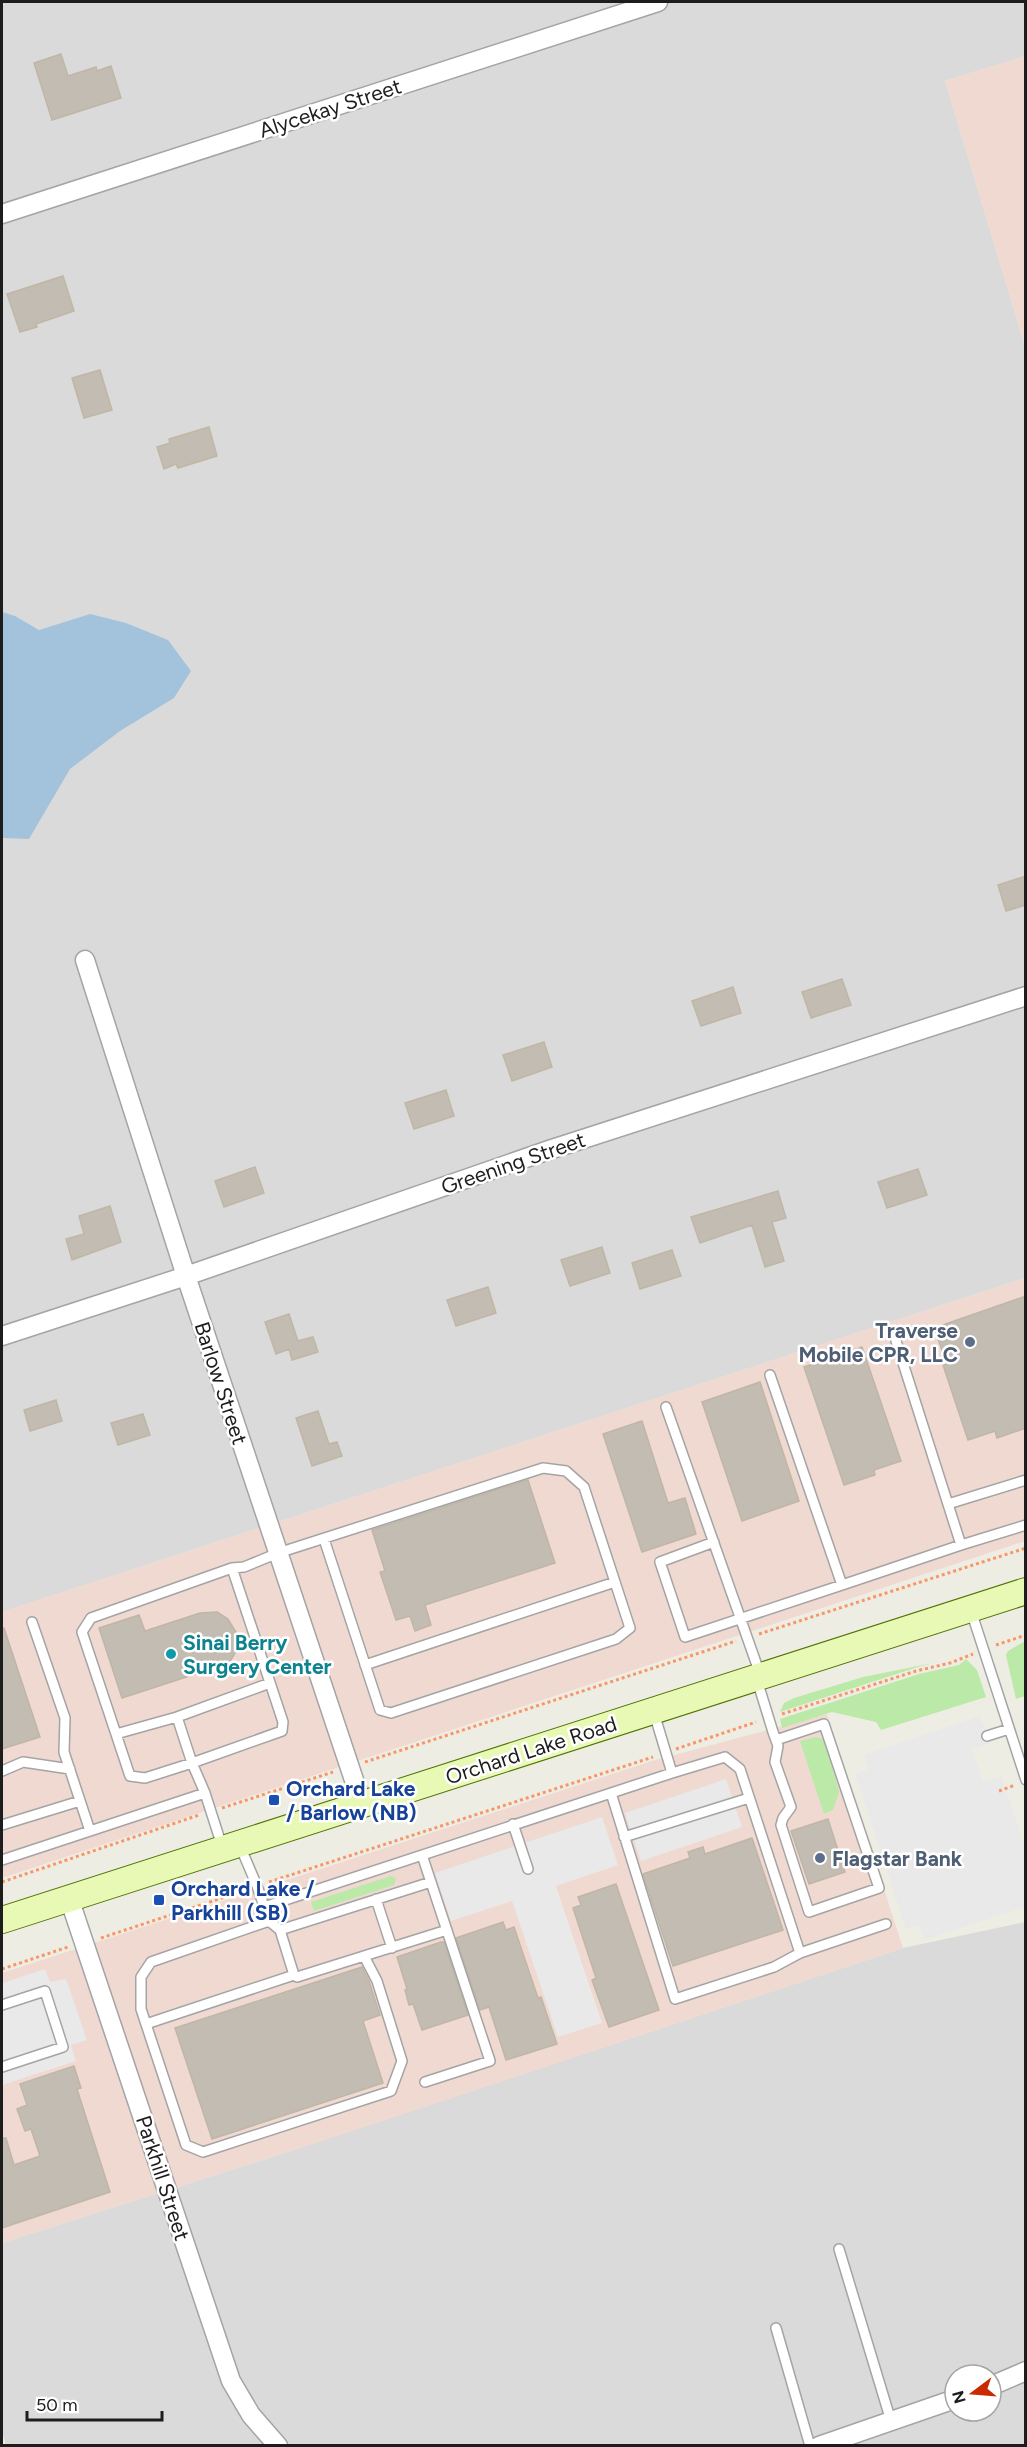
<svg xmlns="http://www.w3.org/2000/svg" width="1027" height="2447" font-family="Figtree,sans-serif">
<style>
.residential{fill:#dbdada;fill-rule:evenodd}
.commercial{fill:#efd9d1}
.grass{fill:#bbe9a8}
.parking{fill:#e9e9e9}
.water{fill:#a3c3dc}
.building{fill:#c3bcb2;stroke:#c0b6a5;stroke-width:1.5}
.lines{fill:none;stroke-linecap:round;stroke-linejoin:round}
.service-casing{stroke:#a4a4a4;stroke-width:12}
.minor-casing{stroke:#a4a4a4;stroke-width:21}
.secondary-casing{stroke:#507305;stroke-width:28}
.path{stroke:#fa9568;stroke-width:3;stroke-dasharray:3 3;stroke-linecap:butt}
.service{stroke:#fff;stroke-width:9}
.minor{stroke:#fff;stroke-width:18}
.secondary{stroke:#e8f9b6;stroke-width:26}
.service-dot{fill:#5c6f8a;stroke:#fff;stroke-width:2}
.culture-dot{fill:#0f9aa8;stroke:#fff;stroke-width:2}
.transit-dot{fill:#1a4fb4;stroke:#fff;stroke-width:2}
.labels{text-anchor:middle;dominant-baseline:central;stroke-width:5;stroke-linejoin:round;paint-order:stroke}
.street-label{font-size:21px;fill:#1d1d1d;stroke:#fff}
.service-label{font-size:21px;font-weight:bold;fill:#4e5e75;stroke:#fff;text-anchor:end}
.culture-label{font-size:21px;font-weight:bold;fill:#0d838f;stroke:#fff;text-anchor:start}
.transit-label{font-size:21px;font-weight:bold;fill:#164399;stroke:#fff;text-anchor:start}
</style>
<rect width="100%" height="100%" fill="#eeede3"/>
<!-- residential -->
<path class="residential" d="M2 2H1025V56L945 81 1025 346V1278L2 1612Z
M1025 1922V2445H6L2 2432V2243L297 2149 903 1948ZM955 2375H991V2411H955Z"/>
<!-- commercial -->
<path class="commercial" d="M1025 56H1026L1025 346 945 81Z
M1025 1278V1541L2 1878V1612Z
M827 1714 903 1948 297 2149 2 2243V1973L652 1761Z"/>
<!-- grass -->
<path class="grass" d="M1025 1641V1696L1016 1699 1006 1655 1008 1651Z
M966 1659 977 1670 986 1697 881 1730 876 1722 832 1712 782 1728 780 1719 919 1674 959 1665Z
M933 1663 918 1667 780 1712 784 1703 794 1698 863 1677Z
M816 1737 823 1739 827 1748 839 1792 833 1810 824 1814 800 1741Z
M391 1876 396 1878 394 1885 314 1911 311 1902Z"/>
<!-- parking -->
<path class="parking" d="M980 1716 990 1743 972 1750 983 1782 1001 1776 1025 1848V1907L924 1940 919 1925 906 1929 855 1774 869 1769 864 1755Z
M726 1779 742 1827 641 1861 625 1813Z
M602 1817 618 1865 556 1886 602 2023 558 2037 512 1901 451 1921 435 1873Z
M45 1969 50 1982 66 1979 87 2040 71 2045 76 2061 2 2085V1983Z"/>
<!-- water -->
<path class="water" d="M2 612 15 616 39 630 90 614 126 623 168 640 191 671 174 698 120 731 70 769 29 839 2 838Z"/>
<!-- building -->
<path class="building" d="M61 54 68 76 96 67 97 71 111 66 121 98 52 120 34 63Z
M63 276 74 311 36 324 37 327 20 332 7 294Z
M100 370 112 410 84 418 72 378Z
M209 427 217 456 178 468 176 464 164 469 157 447 170 443 169 439Z
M1026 876V905L1006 911 998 885Z
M842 979 851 1005 811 1018 802 992Z
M733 987 741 1013 701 1026 692 1001Z
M544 1042 552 1067 512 1081 503 1055Z
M446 1090 454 1116 414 1129 405 1103Z
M255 1167 264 1193 224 1207 215 1181Z
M918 1169 927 1195 887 1208 878 1182Z
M778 1191 786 1218 772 1222 784 1261 765 1267 752 1225 700 1243 691 1217Z
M110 1206 121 1242 72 1260 66 1239 84 1234 79 1216Z
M602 1247 610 1273 570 1286 561 1260Z
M672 1250 681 1276 640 1289 632 1263Z
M488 1287 496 1313 456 1326 447 1300Z
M1026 1296V1428L997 1438 995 1431 968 1440 943 1365 947 1364 934 1328Z
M289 1314 298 1341 313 1337 318 1352 292 1360 289 1349 276 1354 265 1322Z
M862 1347 901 1461 874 1470 875 1475 844 1485 804 1367Z
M760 1382 799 1501 742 1521 702 1402Z
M56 1400 62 1421 30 1431 24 1410Z
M318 1411 329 1444 337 1442 342 1456 312 1466 296 1418Z
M143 1414 150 1435 118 1445 111 1423Z
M642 1421 668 1503 685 1498 696 1534 642 1552 603 1434Z
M528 1480 555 1563 425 1605 431 1625 415 1631 410 1616 396 1620 380 1572 385 1571 372 1530Z
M217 1612 228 1619 236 1632 238 1648 231 1660 217 1667 122 1698 99 1628 139 1615 145 1631 200 1613Z
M4 1628 40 1737 2 1749V1629Z
M828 1819 845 1872 809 1884 791 1831Z
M752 1838 783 1930 673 1966 643 1874 690 1858 688 1852 703 1847 705 1854Z
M616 1884 659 2010 609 2027 592 1980 596 1978 573 1908 581 1905 578 1897Z
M503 1922 506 1930 514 1927 538 1998 541 1997 557 2044 506 2060 489 2007 480 2010 456 1938Z
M441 1942H444L468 2015 422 2030 413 2004 409 2005 405 1990 407 1989 397 1957Z
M362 1967 369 1981 380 2015 363 2021 383 2083 212 2139 175 2028Z
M74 2066 81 2088 77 2089 110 2192 2 2228V2138H6L14 2165 40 2156 31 2129 25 2131 17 2109 27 2105 20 2084Z"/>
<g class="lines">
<!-- service casing -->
<g class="service-casing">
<path id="service" d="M896 1341 961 1545 1026 1525
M666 1407 760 1674
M948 1504 1026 1480
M714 1542 660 1562 685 1637 842 1585 770 1375
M842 1585 961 1545
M971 1611 1026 1780
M32 1622 65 1718 64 1752 90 1831 205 1793 222 1846
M365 1665 615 1582
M757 1680 773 1732 778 1746 775 1762 791 1807 783 1818 781 1825 809 1912 879 1888 824 1724 776 1740
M177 1717 192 1763 145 1778 130 1776 82 1632 91 1618 232 1568
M116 1734 177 1717 270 1683
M987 1736 1009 1729
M2 1771 23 1762 70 1769
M205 1793 192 1763 282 1731 283 1722 232 1568 244 1567 278 1553 543 1468 566 1471 584 1487 630 1628 616 1639 391 1713 380 1710 324 1539
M611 1793 675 1999 774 1967 800 1953 740 1769 725 1757 672 1773
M513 1824 528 1869
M2 1825 80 1801
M624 1837 749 1798
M240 1846 257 1886 269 1921 151 1962 141 1977V2009L186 2145 203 2152 391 2091 402 2061 377 1981 364 1956 297 1977 294 1975 280 1930 269 1921
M422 1855 490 2061 425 2082
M2 1860 90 1831
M376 1899 392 1948
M264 1907 672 1773 654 1713
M280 1930 431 1882
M800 1953 886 1924
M364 1956 447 1930
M2 2005 45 1991 63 2047 2 2067
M146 2024 294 1975
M839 2249 891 2421
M776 2328 810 2446"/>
</g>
<!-- minor casing -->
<g class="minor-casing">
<path id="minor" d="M2 214 658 2
M85 960 186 1276 362 1804
M2 1336 186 1276 549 1150 1026 996
M69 1898 231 2381 251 2415 278 2446
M991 2386 1026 2371
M819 2446 955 2399"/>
</g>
<!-- secondary casing -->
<g class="secondary-casing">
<path id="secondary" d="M2 1920 1026 1591"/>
</g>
<!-- path -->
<path class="path" d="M759 1634 1026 1548
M996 1645 1026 1635
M782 1714 916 1671 950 1663 973 1654
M676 1749 756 1722
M365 1762 736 1641
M999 1791 1015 1785
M222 1808 333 1772
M2 1882 199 1815
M269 1882 653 1757
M101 1938 246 1890
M2 1969 68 1947"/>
<!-- service -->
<use href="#service" class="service"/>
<!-- minor -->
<use href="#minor" class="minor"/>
<!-- secondary -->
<use href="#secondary" class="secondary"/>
</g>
<!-- markers -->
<g class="service-dot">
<circle cx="970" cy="1342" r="6"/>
<circle cx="820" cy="1858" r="6"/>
</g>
<circle class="culture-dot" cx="171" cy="1654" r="6"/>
<g class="transit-dot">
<rect x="268" y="1794" width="12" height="12" rx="3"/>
<rect x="153" y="1894" width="12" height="12" rx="3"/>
</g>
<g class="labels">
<!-- street labels -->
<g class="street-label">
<text transform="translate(330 108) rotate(-18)">Alycekay Street</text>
<text transform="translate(513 1163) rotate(-19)">Greening Street</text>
<text transform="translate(221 1383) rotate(72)">Barlow Street</text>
<text transform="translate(531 1750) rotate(-18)">Orchard Lake Road</text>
<text transform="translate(163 2178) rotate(72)">Parkhill Street</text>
</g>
<!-- service labels -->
<g class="service-label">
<text x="958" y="1330">Traverse<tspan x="958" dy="24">Mobile CPR, LLC</tspan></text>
<text x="832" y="1858" text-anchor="start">Flagstar Bank</text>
</g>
<!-- culture labels -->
<g class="culture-label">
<text x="183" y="1642">Sinai Berry<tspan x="183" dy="24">Surgery Center</tspan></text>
</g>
<!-- transit labels -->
<g class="transit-label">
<text x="286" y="1788">Orchard Lake<tspan x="286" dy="24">/ Barlow (NB)</tspan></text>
<text x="171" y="1888">Orchard Lake /<tspan x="171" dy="24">Parkhill (SB)</tspan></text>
</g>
</g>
<!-- border -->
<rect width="1027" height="2447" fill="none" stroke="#1d1d1d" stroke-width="6"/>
<!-- north arrow -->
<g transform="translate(973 2393) rotate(254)"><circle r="28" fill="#ffffff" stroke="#a5a5a5" stroke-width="1.5"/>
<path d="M0-4.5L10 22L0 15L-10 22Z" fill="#ca2a00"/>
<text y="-9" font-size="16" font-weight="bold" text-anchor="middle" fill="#1d1d1d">N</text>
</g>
<!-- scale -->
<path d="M27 2411v9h135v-9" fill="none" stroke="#1d1d1d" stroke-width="3"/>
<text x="36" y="2411" font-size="18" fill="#1d1d1d" stroke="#ffffff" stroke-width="4.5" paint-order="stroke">50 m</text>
</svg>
